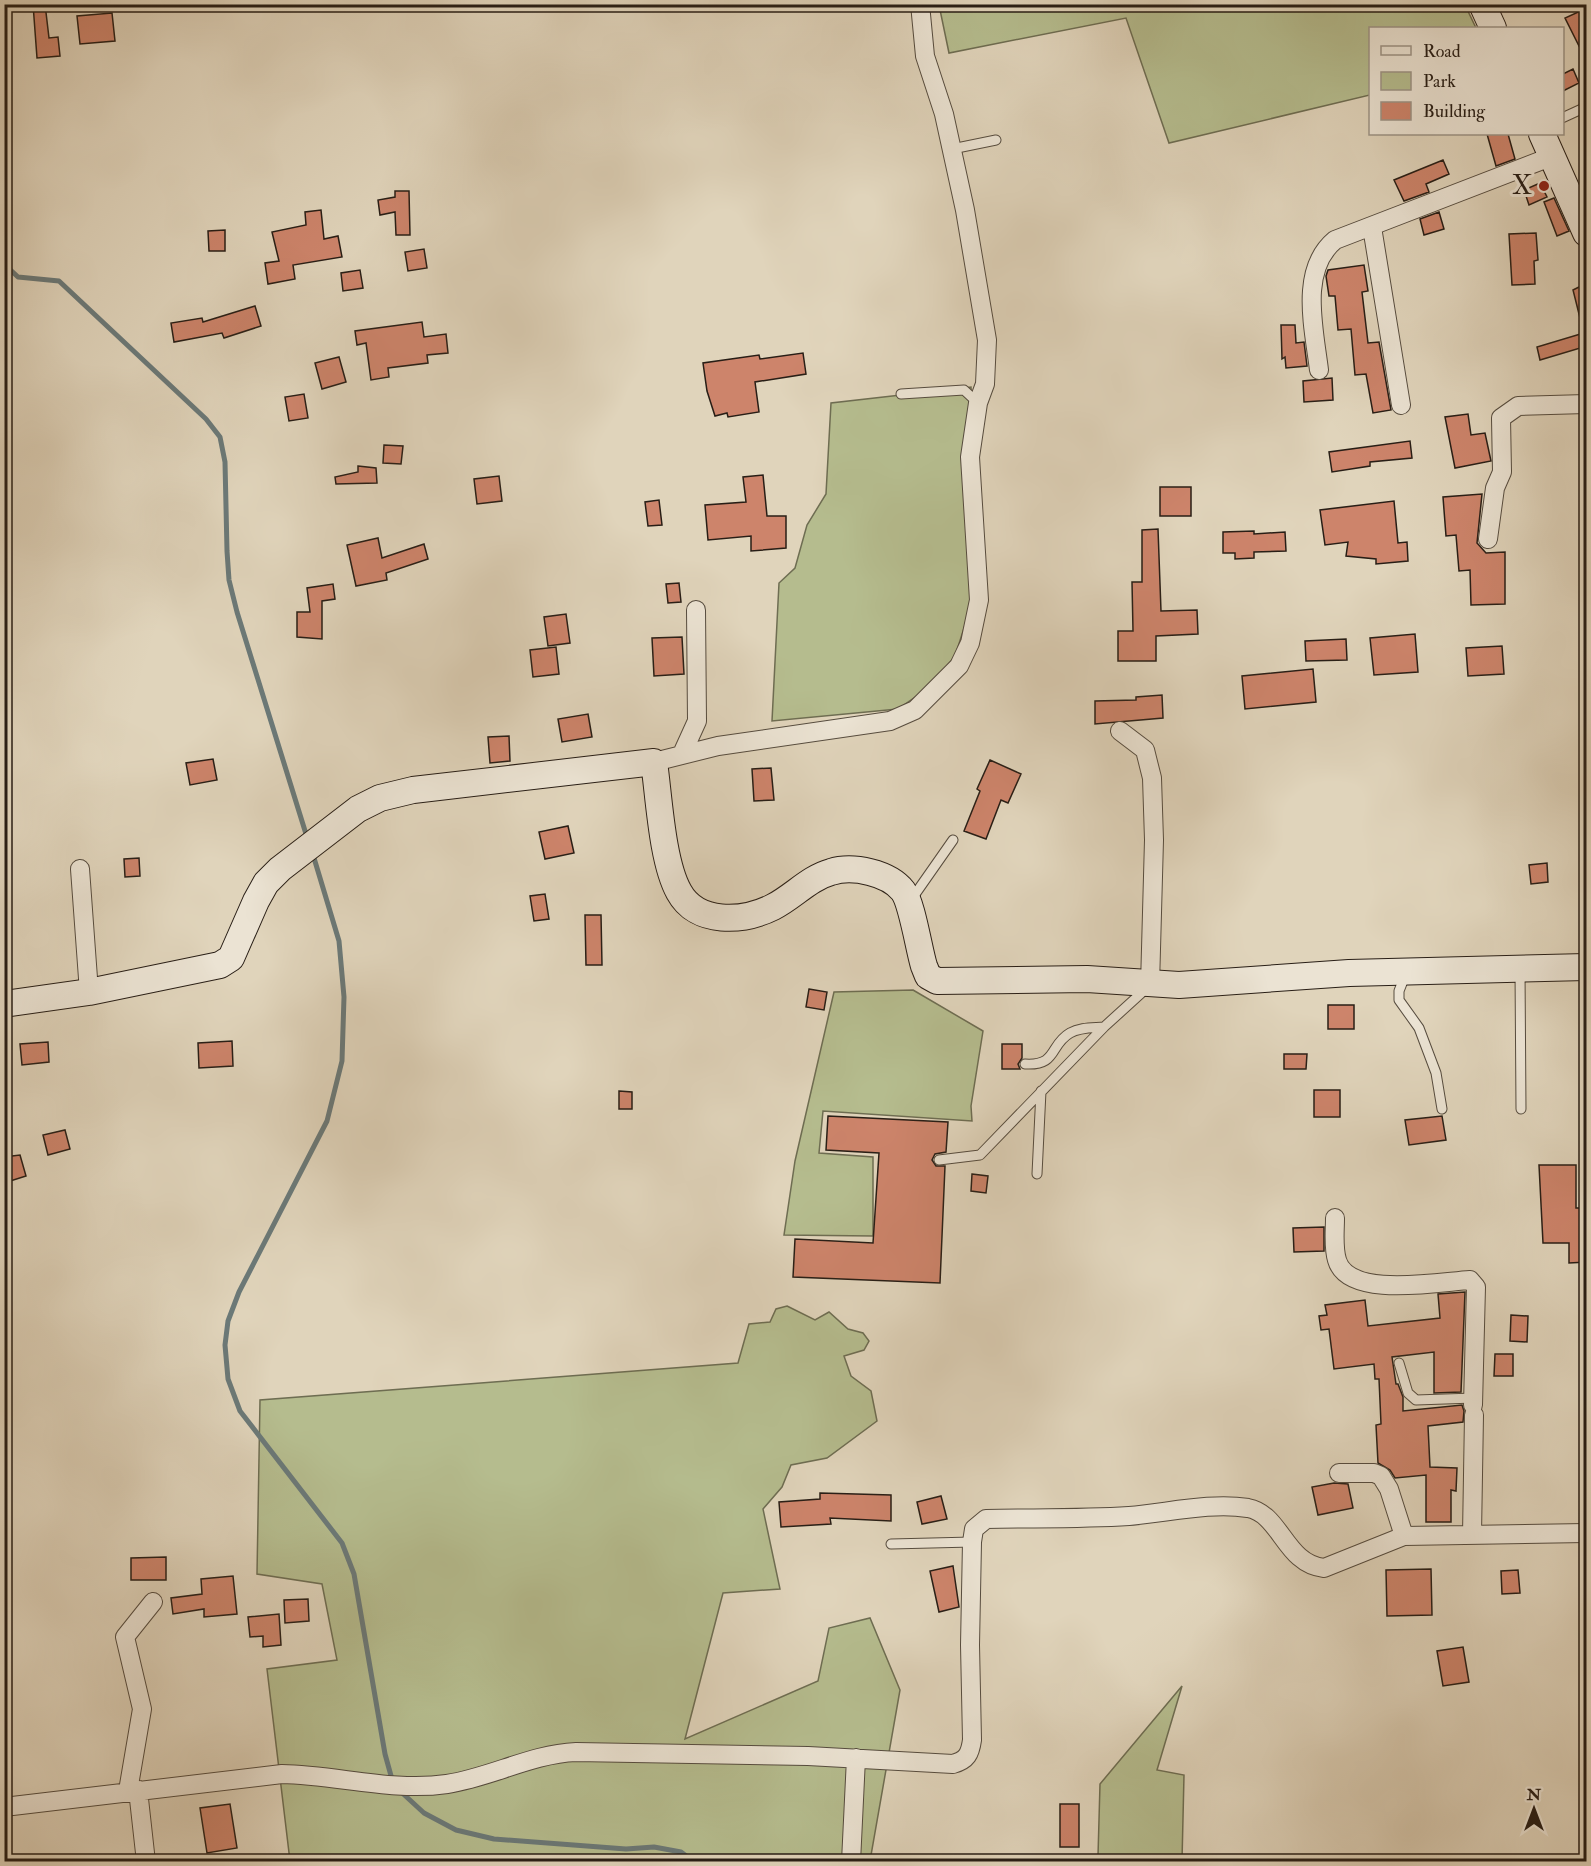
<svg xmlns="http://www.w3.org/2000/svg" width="1591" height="1866" font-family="'IM FELL Double Pica',serif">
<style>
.green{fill:#b5bc8e;stroke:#6e6d52;stroke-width:1.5}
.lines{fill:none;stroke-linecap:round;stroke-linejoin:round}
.stream{stroke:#6b7978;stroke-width:5}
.building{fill:#cd846b;stroke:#281e16;stroke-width:1.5}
.lane-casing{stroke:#564c3f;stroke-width:11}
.street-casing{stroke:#564c3f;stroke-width:20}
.secondary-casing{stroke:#281e16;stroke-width:28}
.lane{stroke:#ebe3d3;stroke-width:9}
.street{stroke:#ebe3d3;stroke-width:18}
.secondary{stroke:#ebe3d3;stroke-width:26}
.poi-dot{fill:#8f2418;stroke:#ebe3d3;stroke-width:2}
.labels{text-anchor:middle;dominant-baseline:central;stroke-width:6;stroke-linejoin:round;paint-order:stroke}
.poi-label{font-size:26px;fill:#281e16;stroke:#ebe3d3;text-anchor:end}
</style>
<rect width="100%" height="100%" fill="#e0d4bb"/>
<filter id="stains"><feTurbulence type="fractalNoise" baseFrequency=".00333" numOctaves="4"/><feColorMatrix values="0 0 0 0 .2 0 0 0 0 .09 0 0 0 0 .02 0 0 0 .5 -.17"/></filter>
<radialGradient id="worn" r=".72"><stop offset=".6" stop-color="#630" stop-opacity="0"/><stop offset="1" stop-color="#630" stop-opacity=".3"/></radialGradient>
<!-- green -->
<path class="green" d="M1465 5 1476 28H1370V95L1169 143 1126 18 949 53 939 5Z
M971 387 977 588 955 656 931 686 898 709 772 721 779 583 795 568 807 525 826 494 831 403Z
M913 990 983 1031 971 1106 972 1121 823 1111 819 1153 873 1157V1236L784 1235 795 1161 834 992Z
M787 1306 815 1320 829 1312 848 1329 863 1333 869 1341 864 1350 844 1356 851 1376 871 1391 877 1421 827 1458 791 1465 782 1487 763 1509 780 1589 723 1593 685 1739 818 1681 829 1628 870 1618 900 1690 870 1861H290L267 1669 337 1660 322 1584 257 1574 260 1400 738 1363 749 1324 770 1322 776 1309Z
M1182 1686 1157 1770 1184 1775 1182 1861H1088L1098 1856 1100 1784Z"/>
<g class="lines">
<!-- stream -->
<path class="stream" d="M4 264 18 277 59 281 206 419 220 437 225 462 227 551 229 580 237 612 306 834
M314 858 339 941 344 997 342 1061 327 1121 239 1292 228 1321 225 1345 228 1379 240 1411 342 1543 354 1574 385 1754 393 1783
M399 1790 424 1813 456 1830 494 1839 626 1849 654 1847 681 1852 694 1862"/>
</g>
<!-- building -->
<path class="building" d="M33 4H45L49 38 58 37 60 56 37 58Z
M1587 8V62L1565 18Z
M112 13 115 41 80 44 77 16Z
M1573 69 1579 83 1563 91V74Z
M1487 134H1508L1515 159 1496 166Z
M1443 160 1449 174 1426 184 1429 192 1404 201 1394 180Z
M1540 183 1547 197 1529 205 1524 190Z
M395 191H409L410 235H396L395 212 380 215 378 200 395 197Z
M1554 198 1569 231 1557 236 1544 202Z
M321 210 324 239 338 236 342 257 293 265 295 279 268 284 265 263 279 261 272 232 306 225 305 212Z
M1439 212 1444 229 1424 235 1420 219Z
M225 230V251H209L208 231Z
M1536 233 1538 260 1534 261 1535 284 1512 285 1509 234Z
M424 249 427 268 408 271 405 252Z
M1364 265 1368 291 1362 292 1368 343 1379 342 1391 410 1373 413 1366 374 1355 375 1351 329 1338 330 1335 296H1329L1326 276 1328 270Z
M360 270 363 288 343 291 341 273Z
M1587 283V325L1582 326 1573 290Z
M255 306 261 326 224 338 222 333 174 342 171 323 202 318 203 322Z
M422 322 424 337 446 334 448 353 427 355 428 363 388 368 389 377 371 380 366 343 357 345 355 331Z
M1281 325H1295L1296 343 1304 342 1307 366 1286 368 1285 357 1282 359Z
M1587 332V346L1540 360 1537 347Z
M803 353 806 374 755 382 759 412 728 417 727 413 715 416 707 391 703 363 759 355 760 359Z
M339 357 346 382 322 389 315 363Z
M1332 378 1333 400 1304 402 1303 381Z
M304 394 308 418 289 421 285 397Z
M1468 414 1471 435 1485 433 1491 461 1455 468 1445 417Z
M1410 441 1412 458 1370 462V466L1332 472 1329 452Z
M384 445 403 446 401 464 383 463Z
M358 466 376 468 377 483 336 484 335 477 358 472Z
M763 475 767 516H786V548L751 551V536L708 540 705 505 746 502 743 477Z
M499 476 502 501 477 504 474 479Z
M1160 487H1191V516H1160Z
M1482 494 1477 543 1486 553 1505 552V604L1471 605 1470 570 1459 571 1456 535 1446 536 1443 497Z
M659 500 662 525 648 526 645 502Z
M1394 501 1398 543 1407 542 1408 561 1376 564V559L1346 556 1348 542 1325 545 1320 510Z
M1158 529 1161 611 1197 610 1198 634 1156 636V661H1118V631H1133L1132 582H1142V530Z
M1254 531V534L1285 532 1286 551 1254 552V558L1235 559V553H1223V532Z
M378 538 382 558 424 544 428 559 386 573 387 580 356 586 347 545Z
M679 583 681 602 668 603 666 584Z
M333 584 335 599 322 601V639L297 637V612H310L307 588Z
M566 614 570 643 548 646 544 617Z
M1415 634 1418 672 1374 675 1370 638Z
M682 637 684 674 654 676 652 638Z
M1346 639 1347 660 1306 661 1305 641Z
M1502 646 1504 674 1468 676 1466 648Z
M556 647 559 674 533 677 530 650Z
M1313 669 1316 702 1245 709 1242 676Z
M1162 695 1163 718 1095 724V701L1136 700V697Z
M588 714 592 737 562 742 558 719Z
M509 736 510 761 490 763 488 737Z
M213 759 217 780 190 785 186 763Z
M990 760 1021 774 1008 803 1001 800 986 839 964 831 980 791 977 789Z
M771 768 774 800 754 801 752 769Z
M568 826 574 853 545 859 539 832Z
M139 858 140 876 125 877 124 859Z
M1547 863 1548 882 1531 884 1529 865Z
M545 894 549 919 534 921 530 896Z
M585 915H601L602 965H586Z
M809 989 827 992 824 1010 806 1007Z
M1328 1005H1354V1029H1328Z
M232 1041 233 1066 199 1068 198 1043Z
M48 1042 49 1062 22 1065 20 1044Z
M1002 1044H1022V1058L1018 1064 1020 1069H1002Z
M1284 1054H1307L1306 1069H1284Z
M1314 1090H1340V1117H1314Z
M619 1091 632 1092V1109H619Z
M828 1116 948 1122 946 1152 935 1154 932 1160 936 1166H945L940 1283 793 1277 795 1239 873 1243 879 1153 826 1150Z
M1442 1116 1446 1140 1409 1145 1405 1120Z
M65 1130 70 1149 48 1155 43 1135Z
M20 1155 26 1176 4 1183V1157Z
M1539 1165H1576V1208H1587V1262L1569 1263V1243H1543Z
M972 1174 988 1176 986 1193 971 1191Z
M1324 1227V1251L1294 1252 1293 1228Z
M1465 1292 1461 1392 1434 1393V1352L1392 1357 1396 1384H1398L1403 1397V1411L1462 1405 1464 1411 1463 1422 1428 1426 1430 1467 1457 1468 1456 1491 1451 1490V1522H1426V1475L1395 1478 1390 1470 1378 1463 1376 1425 1381 1424 1379 1379H1375L1374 1364 1334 1369 1329 1329 1321 1330 1319 1316 1327 1315 1325 1305 1365 1300 1368 1326 1440 1318 1438 1294Z
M1511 1315 1528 1316 1527 1342 1510 1341Z
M1495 1354H1513V1376H1494Z
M1334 1483 1348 1484 1353 1508 1318 1515 1312 1487Z
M820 1493 891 1495V1521L830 1518 831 1524 781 1527 779 1502 820 1499Z
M941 1496 947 1519 922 1524 917 1502Z
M166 1557V1580H131V1558Z
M953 1566 959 1607 939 1612 930 1571Z
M1431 1569 1432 1615 1387 1616 1386 1570Z
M1518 1570 1520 1593 1502 1594 1501 1571Z
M233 1576 237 1614 204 1617V1609L173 1614 171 1598 202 1594 201 1579Z
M308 1599 309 1621 285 1623 284 1600Z
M279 1614 281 1645 263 1647V1636L250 1637 248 1617Z
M1463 1647 1469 1682 1443 1686 1437 1651Z
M230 1804 237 1848 207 1853 200 1808Z
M1060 1804H1079V1847H1060Z"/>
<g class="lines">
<!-- lane casing -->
<g class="lane-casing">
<path id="lane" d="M1562 118 1586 107
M952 149 996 140
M901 394 964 390 978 403
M911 900 953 840
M1520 970 1521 1109
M1406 973 1399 991V1000L1419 1028 1436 1073 1442 1109
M1025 1064C1058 1066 1049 1045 1070 1033 1080 1027 1093 1028 1104 1027
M939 1160 980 1155 1104 1027 1148 987
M1037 1174 1041 1091
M1399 1363 1408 1393 1416 1400 1474 1398
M891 1544 972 1542"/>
</g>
<!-- street casing -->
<g class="street-casing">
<path id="street" d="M1372 227 1401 405
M1319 370C1314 328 1299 270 1335 240L1553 156
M1488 539 1495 488 1502 472 1501 418 1518 406 1586 404
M1120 731 1145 750 1152 778 1154 840 1150 985
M682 754 697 721 696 610
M654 762 718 746 890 721 915 710 959 666 970 643 979 600 970 457 978 403 985 384 987 340 965 210 944 114 925 56 920 4
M80 869 89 992
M1335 1218C1335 1231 1333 1247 1337 1260 1348 1299 1438 1282 1470 1280L1476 1287 1473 1405
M1339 1473H1374L1381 1476 1389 1489 1404 1536
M1472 1535 1474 1415
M138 1790 146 1862
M128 1791 142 1709 125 1637 153 1602
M4 1807 282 1774C337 1775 393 1792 447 1784 492 1777 531 1754 576 1752L808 1756 953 1764C967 1760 970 1754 972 1740L970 1645 972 1542 974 1529 986 1519C1034 1518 1081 1519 1129 1516 1167 1513 1210 1502 1248 1508 1281 1514 1285 1564 1324 1568L1404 1536 1586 1533
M851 1862 856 1758"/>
</g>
<!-- secondary casing -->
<g class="secondary-casing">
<path id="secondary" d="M1482 4 1493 28
M1542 134 1586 233
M4 1004 89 992 220 965 231 958 256 901 266 883 280 869 358 809 380 798 413 790 654 762C659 797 662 862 679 892 697 925 743 922 773 907 793 897 809 878 831 872 853 865 889 873 903 891 912 903 919 950 924 966L928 976 937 981 1087 979 1179 985 1349 973 1586 967"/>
</g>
<!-- lane -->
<use href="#lane" class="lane"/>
<!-- street -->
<use href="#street" class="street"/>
<!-- secondary -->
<use href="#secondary" class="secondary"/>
</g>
<!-- markers -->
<circle class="poi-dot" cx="1544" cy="186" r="6"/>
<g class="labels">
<!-- poi labels -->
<g class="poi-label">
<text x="1532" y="186">X</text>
</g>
</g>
<!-- margin -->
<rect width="1591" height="1866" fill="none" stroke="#e0d4bb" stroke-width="24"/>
<rect x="6" y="6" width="1579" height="1854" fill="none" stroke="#281e16" stroke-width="3"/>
<rect x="12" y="12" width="1567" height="1842" fill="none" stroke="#281e16" stroke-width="1.5"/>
<!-- legend -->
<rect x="1369" y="27" width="195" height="108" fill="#ebe3d3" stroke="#9d9487" stroke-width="1.5"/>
<rect x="1381" y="46" width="30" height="9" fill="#ebe3d3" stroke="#9d9487" stroke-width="1.5"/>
<text x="1423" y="57" font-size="18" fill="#281e16">Road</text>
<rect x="1381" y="72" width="30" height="18" fill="#b5bc8e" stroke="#9d9487" stroke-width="1.5"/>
<text x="1423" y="87" font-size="18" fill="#281e16">Park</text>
<rect x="1381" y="102" width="30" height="18" fill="#cd846b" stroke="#9d9487" stroke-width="1.5"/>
<text x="1423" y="117" font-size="18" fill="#281e16">Building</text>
<!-- north arrow -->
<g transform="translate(1534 1809)" stroke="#ebe3d3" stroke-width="4.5" paint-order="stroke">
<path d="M0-4.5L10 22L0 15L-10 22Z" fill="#281e16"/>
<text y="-9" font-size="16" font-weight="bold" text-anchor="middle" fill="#281e16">N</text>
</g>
<rect width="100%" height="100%" filter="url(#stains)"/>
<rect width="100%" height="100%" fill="url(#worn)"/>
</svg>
